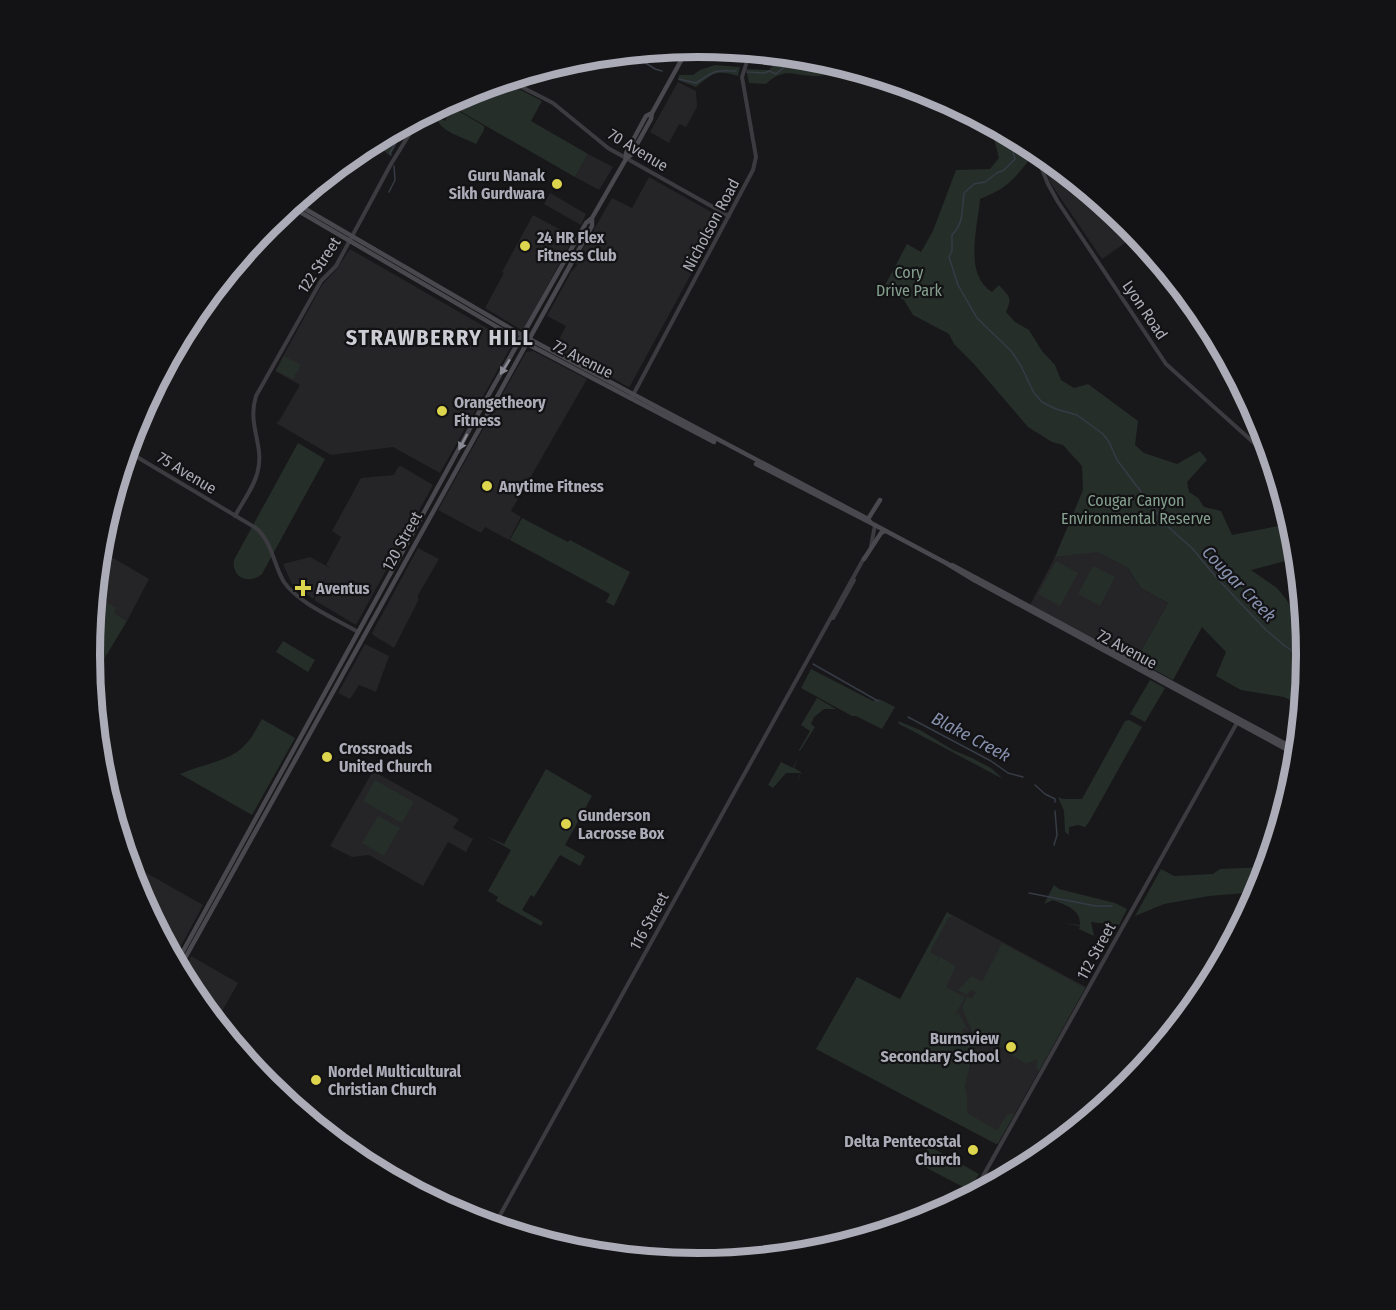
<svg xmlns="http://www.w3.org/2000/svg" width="1396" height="1310" font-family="'Fira Sans Condensed',sans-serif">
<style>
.built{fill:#252427}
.green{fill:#262e2a}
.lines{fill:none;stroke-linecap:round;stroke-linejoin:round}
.stream{stroke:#363b45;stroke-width:1.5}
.tertiary{stroke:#3c3b40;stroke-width:4}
.secondary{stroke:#48484e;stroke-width:4.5}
.oneway{fill:#898993}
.poi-dot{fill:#dcd54d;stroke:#131315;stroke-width:2}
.labels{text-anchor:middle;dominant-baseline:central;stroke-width:4.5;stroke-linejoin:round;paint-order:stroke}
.street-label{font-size:16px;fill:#acacb8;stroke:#131315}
.poi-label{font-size:16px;font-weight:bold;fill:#acacb8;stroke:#131315;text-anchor:start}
.park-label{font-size:16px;fill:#85a08f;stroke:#131315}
.water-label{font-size:18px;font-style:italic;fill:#8791ae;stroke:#131315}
.district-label{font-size:22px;font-weight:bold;letter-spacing:1.5px;fill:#ccccd4;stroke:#131315}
.rim{fill:none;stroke:#acacb8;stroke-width:8}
</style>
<rect width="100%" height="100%" fill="#18181a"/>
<!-- built -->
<path class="built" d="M678 82 696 91 697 107 686 127 679 124 669 143 650 132Z
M1038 151 1129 225 1137 235 1102 259 1051 184Z
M588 154 613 167 599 190 575 177Z
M649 177 720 217V221L630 386 628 387 576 356 572 357 555 348 566 326 547 316 571 272 577 265 576 261 612 198 632 208Z
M550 193 586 214 581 225 544 204Z
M533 215 574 237 524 329H520L485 308 504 273 502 272Z
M350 249 513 343 440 473 393 447 331 455 276 423 279 421 300 385 275 371 322 285 336 270Z
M533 351 587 379 511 511 521 517 509 540 485 527 481 533 438 510 526 352Z
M401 466 433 485 356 625 314 600 328 574 313 599 292 584 283 564 310 557 332 569 326 565 341 537 332 531 361 478 394 475 398 467Z
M418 548 439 559 418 595V601L394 648 373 635 372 633Z
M100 550 149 579 127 621 95 602Z
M1098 551 1128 568 1141 588 1168 603 1136 660 1030 605 1055 557Z
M365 644 389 656 376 692 359 685 350 699 338 693Z
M373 771 459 819 453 828 473 839 466 852 448 842 423 886 369 855 352 857 330 846Z
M143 871 203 905 174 959 136 888 135 884Z
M947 912 1086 987 998 1144 960 1124 900 999Z
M191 956 238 983 216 1022 192 993 182 973Z"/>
<!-- green -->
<path class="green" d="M804 57 817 58 859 71C843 68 831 76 816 76 794 76 785 66 766 84L749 83 746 69 769 70C776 60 792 58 804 57Z
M715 65 740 67 738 76C717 69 712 73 696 87L678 80 679 75H693L700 70Z
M503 81 542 101 531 121 588 154 575 177 446 103 465 93Z
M919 89 931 93 1023 142 1029 160C1013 181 1005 189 980 199 978 227 963 274 992 292L999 285C1009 297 1013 296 1006 312L1015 322 1029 330 1042 351 1055 365 1061 380 1074 388 1088 384 1138 421 1135 445 1144 453 1177 464 1200 451 1207 460 1187 482 1189 492 1198 498 1204 507 1221 511 1232 535 1278 526 1279 529 1291 525 1295 537 1297 558 1251 570 1277 588 1286 599 1304 630 1306 655 1302 706 1284 697 1241 690 1216 676 1226 652 1202 627 1173 680 1136 660 1168 603 1141 588 1128 568 1098 552 1055 557 1083 490 1082 466 1063 445 1052 442 1028 427 974 364 954 344 949 334 913 315 904 300 882 291 907 244 921 252 933 231 956 170 990 169 999 158 995 142 986 128Z
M446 104 484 126V130L476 144C462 136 440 133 436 116L445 121 450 111 444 107Z
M407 124 390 156 381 148 388 134Z
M178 347 185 352 159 389 155 402 141 424 131 445 129 444 136 422Z
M284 356 301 365 293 379 276 371Z
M298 443 325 459 262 574C250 585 231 578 234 560Z
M522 518 568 542 570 540 630 572 614 606 606 602 610 594 510 540Z
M1056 561 1078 573 1060 606 1038 594Z
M1093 566 1115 577 1100 606 1078 594Z
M95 602 103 607 106 602 116 608 114 613 127 621 98 669 91 665 90 655Z
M283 641 315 660 308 672 276 652Z
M811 669 873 701 879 699 895 707 882 729 856 716H852L801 688Z
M1150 680 1165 688 1145 722 1130 714Z
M817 698 836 709H824L814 717 811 724 815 727 800 751 799 750 810 731 801 725Z
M262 719 295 738 252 815 180 774C201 764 226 763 243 747 251 740 256 729 262 719Z
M1129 720 1142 727 1089 822 1085 827 1078 825 1069 827V835L1065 832 1064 811 1058 797 1063 799H1082L1125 721Z
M898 721 920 730 953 750 972 758 991 768 1003 779 909 729 899 724Z
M799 756 794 768 801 772 796 786 800 773H786L773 788 768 785 781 762 793 768Z
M546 769 592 796 565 845 585 856 580 866 560 855 534 897 531 895 522 910 543 922 541 926 496 901 498 897 488 891 511 850 486 836 504 844Z
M375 780 414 802 402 823 363 801Z
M378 816 400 828 384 856 362 843Z
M1267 867 1258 892 1209 896 1164 904 1135 916 1161 869 1174 876 1213 874 1220 869Z
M1054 885 1059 889 1115 903 1127 909 1119 925 1091 922 1094 936 1079 929 1080 926 1062 923 1080 925C1081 909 1065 905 1053 900L1044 904Z
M947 912 953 917H949L930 952 939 957 935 965 940 957 956 966 946 987 965 997 955 1015 959 1013 969 1032 964 1028 962 1031 969 1035 970 1032 978 1040 969 1057V1070L965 1086 967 1096V1113L997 1130 1007 1115 1012 1113 1014 1115 998 1143 996 1144 816 1049 857 977 900 999Z
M1002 943 1085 988 1039 1071 1037 1069V1059L1026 1064 1005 1051 1010 1041 1004 1049 972 1031 962 1008 967 996 972 999 976 992 972 990 966 995 958 990 972 976 982 982Z
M929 1146 979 1174 969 1190 919 1164Z"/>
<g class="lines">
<!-- stream -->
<path class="stream" d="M630 53 655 69 662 71
M747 72 765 73 769 71 776 74C780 71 784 66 788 65 799 60 815 70 829 62
M679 79 696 83C715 71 712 70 736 71
M1005 133 1009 135 1015 159 1004 170 997 173 985 182 974 184 964 193C962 209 964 223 952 235V251L949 257 958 285 977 318 1012 352 1021 366 1034 393 1042 402 1056 409 1077 415 1103 434 1109 442 1117 460 1167 526 1192 548 1216 577 1266 630 1285 646 1306 660
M391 155 390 153 407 124
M389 192 395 180 394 166
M155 386 165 378 180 353 184 333
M132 434 136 422 153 403 155 388
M813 664 878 701
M908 717 991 761 1008 773 1023 777
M1035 785 1045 794 1055 799V802
M1054 845 1057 835 1055 811
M1255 879H1263
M1029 893 1096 906H1112"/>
<!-- tertiary -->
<path class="tertiary" d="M508 80 553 103 608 148 729 216
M1033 147 1048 184 1058 202 1166 364 1272 459
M632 397 753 170 756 157 742 77 750 52
M127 451 256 528C273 543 273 564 284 582 298 603 336 619 358 632
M235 516C243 501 255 486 258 470 264 444 247 425 256 396L321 281 336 266 391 164 420 117
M871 546 875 525
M833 618 854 580
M973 1194 1238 721
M494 1226 864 558"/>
<!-- secondary -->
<path class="secondary" d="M626 158 631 155 651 119 652 113 688 48
M295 203 520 334 868 519 871 523 946 563 974 580 1297 755
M290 206 516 338 714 442
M756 464 871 523
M868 519 880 500
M864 559 881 533 885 531
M952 565 1297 750
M176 964 484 403 586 223 592 218 626 159V153L646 116 652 113
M179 969 592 226V218"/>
</g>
<!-- one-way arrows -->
<defs><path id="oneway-solid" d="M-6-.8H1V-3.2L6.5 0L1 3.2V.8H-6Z" transform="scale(1.5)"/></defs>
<g class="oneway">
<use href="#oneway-solid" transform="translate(505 367) rotate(122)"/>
<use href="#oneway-solid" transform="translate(463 442) rotate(118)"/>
</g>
<!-- markers -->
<g class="poi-dot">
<circle cx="557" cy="184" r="6"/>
<circle cx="525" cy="246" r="6"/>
<circle cx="442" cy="411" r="6"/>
<circle cx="487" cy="486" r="6"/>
<path d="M300 579h6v6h6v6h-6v6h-6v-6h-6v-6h6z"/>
<circle cx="327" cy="757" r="6"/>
<circle cx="566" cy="824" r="6"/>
<circle cx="1011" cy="1047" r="6"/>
<circle cx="316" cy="1080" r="6"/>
<circle cx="973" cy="1150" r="6"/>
</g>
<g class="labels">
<!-- street labels -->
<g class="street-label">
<text transform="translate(638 150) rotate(31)">70 Avenue</text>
<text transform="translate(711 225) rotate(-62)">Nicholson Road</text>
<text transform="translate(319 265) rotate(-56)">122 Street</text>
<text transform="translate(1145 310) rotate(56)">Lyon Road</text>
<text transform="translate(583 359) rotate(27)">72 Avenue</text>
<text transform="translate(187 473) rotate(31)">75 Avenue</text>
<text transform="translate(402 541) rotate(-61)">120 Street</text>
<text transform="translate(1127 649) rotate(28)">72 Avenue</text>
<text transform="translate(649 921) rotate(-61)">116 Street</text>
<text transform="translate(1096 951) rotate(-61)">112 Street</text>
</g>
<!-- poi labels -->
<g class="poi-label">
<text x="545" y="175" text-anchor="end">Guru Nanak<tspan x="545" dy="18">Sikh Gurdwara</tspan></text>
<text x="537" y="237">24 HR Flex<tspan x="537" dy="18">Fitness Club</tspan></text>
<text x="454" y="402">Orangetheory<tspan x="454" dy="18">Fitness</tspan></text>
<text x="499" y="486">Anytime Fitness</text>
<text x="316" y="588">Aventus</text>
<text x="339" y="748">Crossroads<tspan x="339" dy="18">United Church</tspan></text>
<text x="578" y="815">Gunderson<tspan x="578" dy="18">Lacrosse Box</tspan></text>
<text x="999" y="1038" text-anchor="end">Burnsview<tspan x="999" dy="18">Secondary School</tspan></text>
<text x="328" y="1071">Nordel Multicultural<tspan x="328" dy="18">Christian Church</tspan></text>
<text x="961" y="1141" text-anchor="end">Delta Pentecostal<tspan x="961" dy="18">Church</tspan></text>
</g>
<!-- park labels -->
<g class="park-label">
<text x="909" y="272">Cory<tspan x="909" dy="18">Drive Park</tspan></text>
<text x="1136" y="500">Cougar Canyon<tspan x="1136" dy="18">Environmental Reserve</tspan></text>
</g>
<!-- water labels -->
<g class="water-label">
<text transform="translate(1239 584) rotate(46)">Cougar Creek</text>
<text transform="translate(971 737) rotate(28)">Blake Creek</text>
</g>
<!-- district labels -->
<g class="district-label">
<text x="440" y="337">STRAWBERRY HILL</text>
</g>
</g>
<!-- crop -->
<path d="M0 0H1396V1310H0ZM100 655a598 598 0 1 1 1196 0a598 598 0 1 1-1196 0Z" fill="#131315" fill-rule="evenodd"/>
<path class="rim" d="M100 655a598 598 0 1 1 1196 0a598 598 0 1 1-1196 0Z"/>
</svg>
